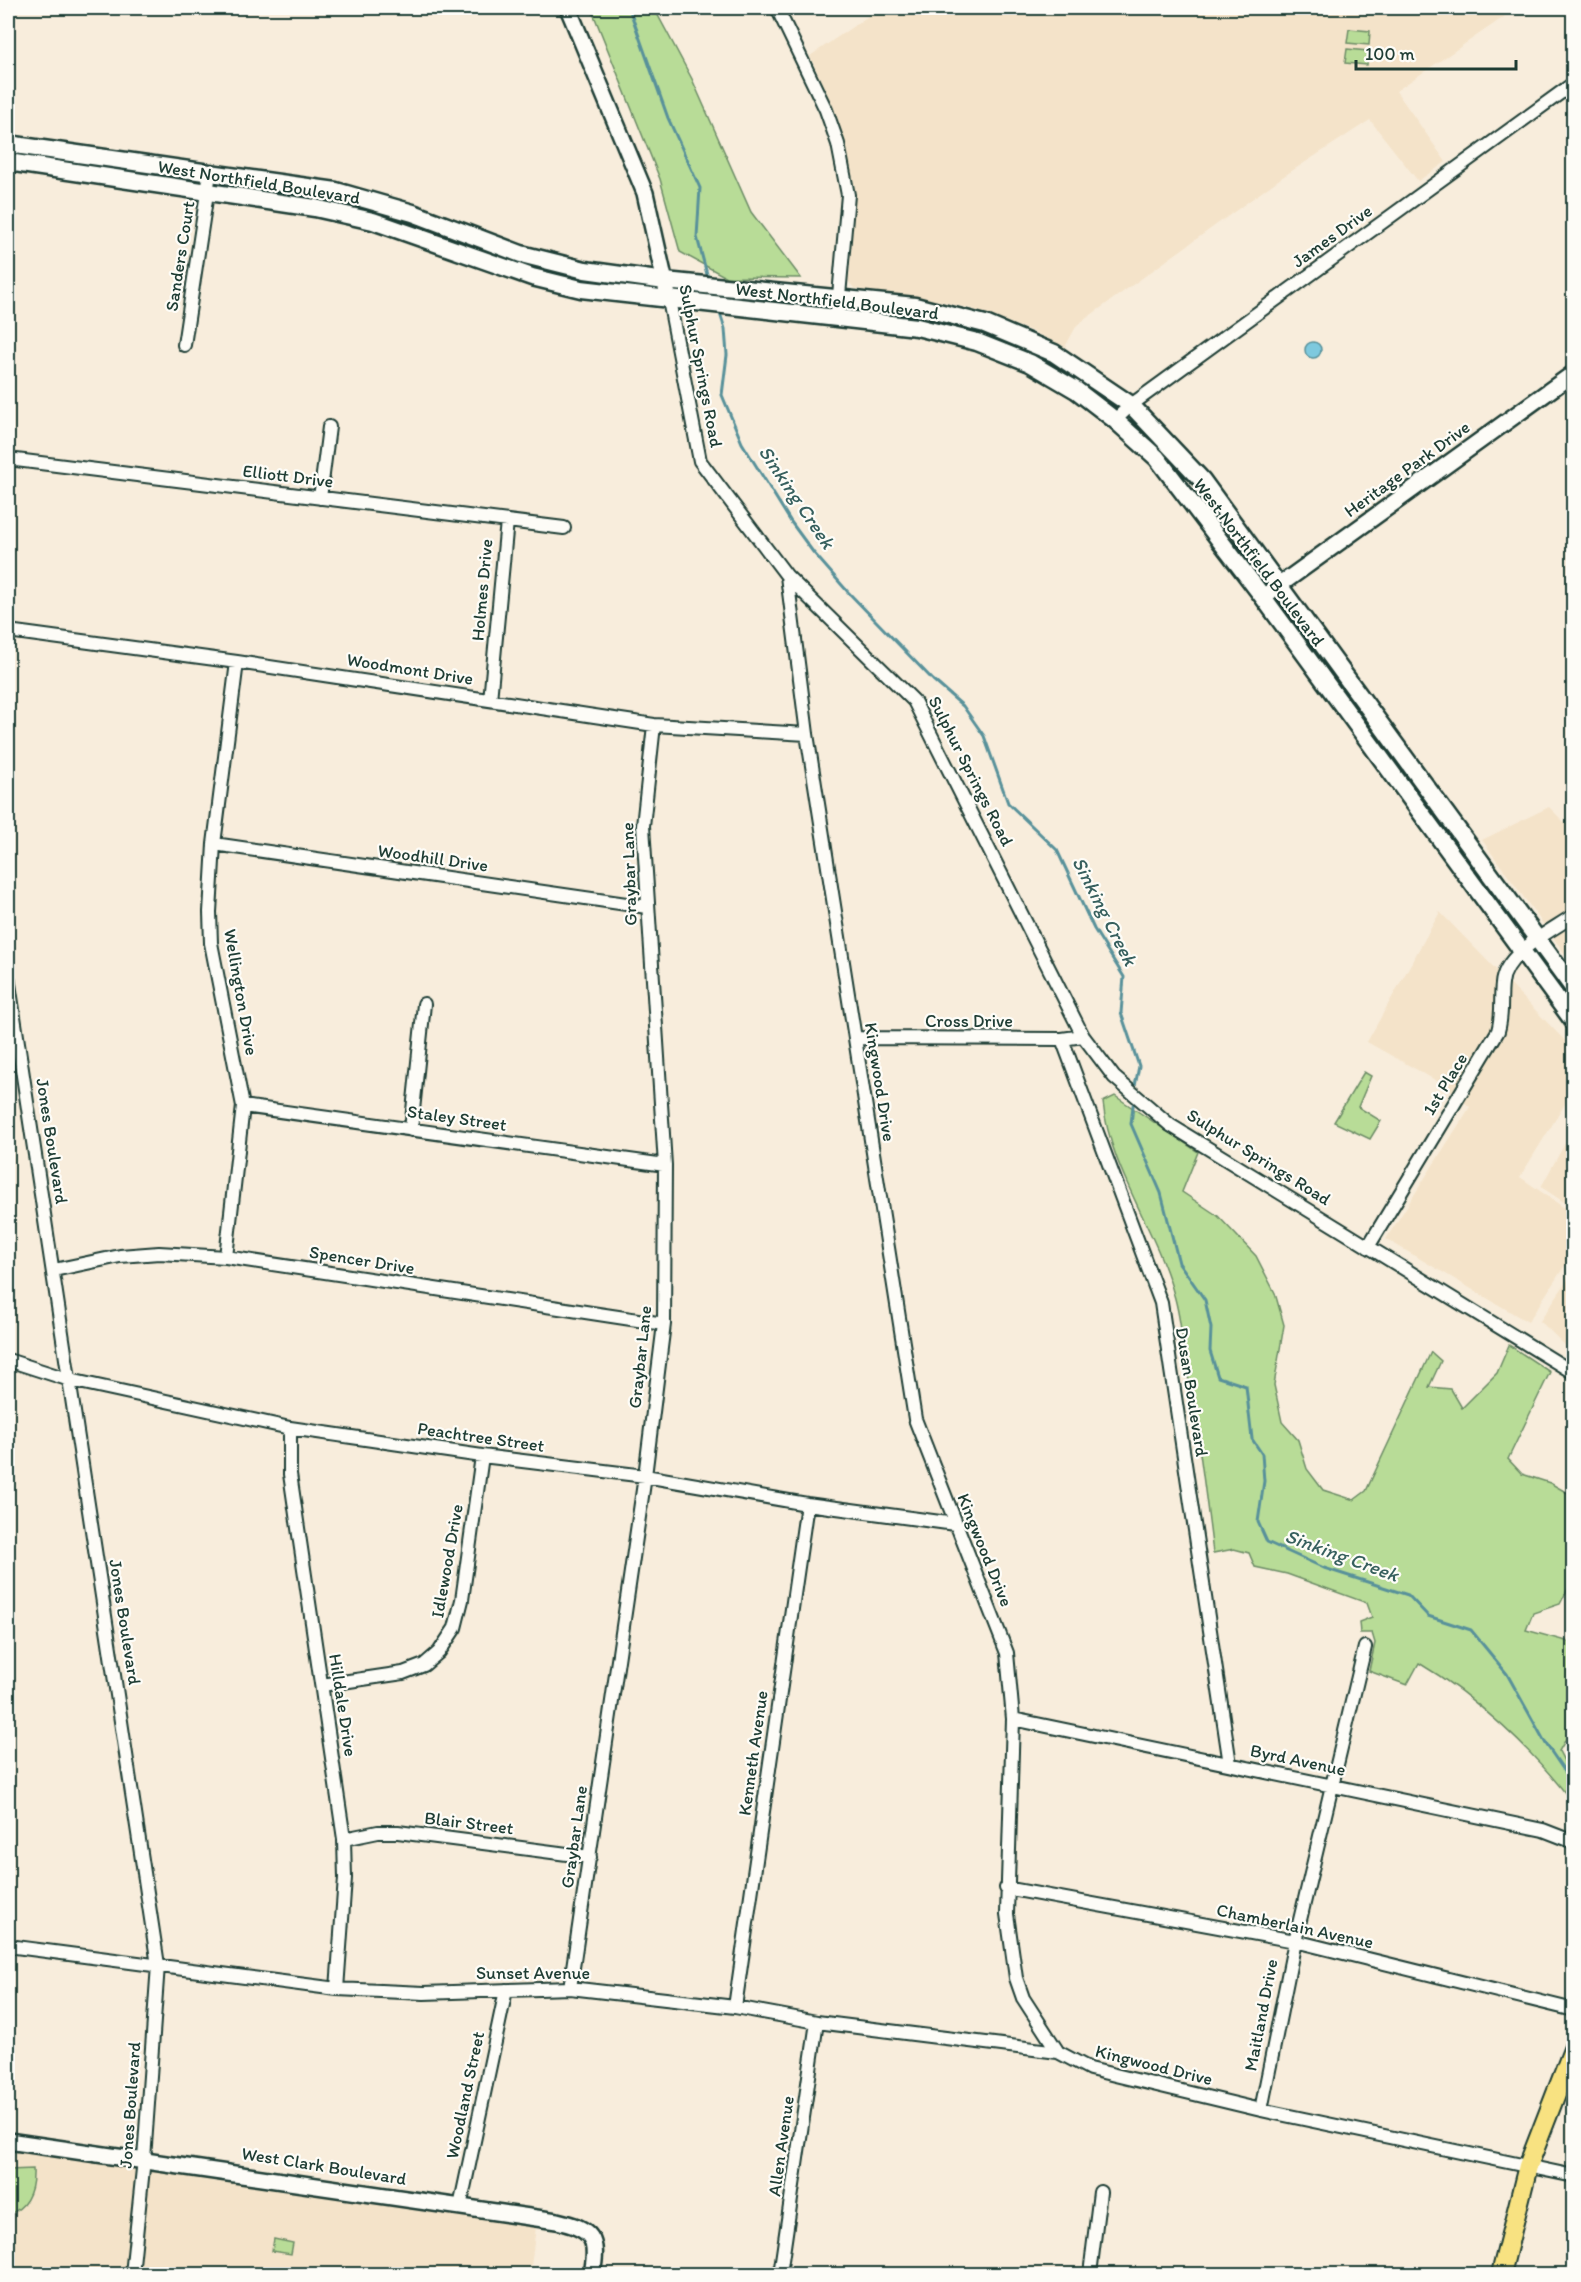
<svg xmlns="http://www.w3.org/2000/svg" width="1581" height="2282" font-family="Itim,sans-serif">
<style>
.built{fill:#f4e3c9}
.green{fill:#b8dc97;stroke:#6c8c66;stroke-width:1.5}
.water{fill:#7ec9de;stroke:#58919a;stroke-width:1.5}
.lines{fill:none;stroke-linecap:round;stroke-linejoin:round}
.stream{stroke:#58919a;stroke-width:3}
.minor-casing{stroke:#1f3d34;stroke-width:16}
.tertiary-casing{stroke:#1f3d34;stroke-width:20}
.secondary-casing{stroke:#1f3d34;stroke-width:21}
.primary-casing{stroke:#1f3d34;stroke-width:22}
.minor{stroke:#fdfcf7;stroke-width:12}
.tertiary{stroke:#fdfcf7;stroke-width:15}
.secondary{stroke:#fdfcf7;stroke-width:16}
.primary{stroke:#f8e281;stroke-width:18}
.labels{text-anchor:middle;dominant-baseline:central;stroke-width:4.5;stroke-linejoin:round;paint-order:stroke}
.street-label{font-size:18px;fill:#1f3d34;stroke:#fdfcf7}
.water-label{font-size:20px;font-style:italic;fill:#37605e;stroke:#fdfcf7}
</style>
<rect width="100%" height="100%" fill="#f8eddc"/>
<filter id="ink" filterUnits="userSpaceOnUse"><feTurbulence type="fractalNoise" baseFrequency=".0167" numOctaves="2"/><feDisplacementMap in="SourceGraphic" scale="12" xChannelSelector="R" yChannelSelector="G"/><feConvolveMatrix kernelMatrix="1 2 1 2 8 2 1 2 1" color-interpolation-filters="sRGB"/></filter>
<g filter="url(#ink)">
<!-- built -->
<path class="built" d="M880 8H1517L1396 91 1446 162 1418 181 1370 120 1281 178 1077 325 1065 347 1034 332 973 309 941 301 862 290 854 288 849 282 855 187 838 119 810 56Z
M1549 807 1573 831V965L1482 840Z
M1440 912 1573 1049V1091L1520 1177 1573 1214V1253L1528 1322 1386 1239 1470 1107 1446 1086 1367 1042Z
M1573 1129 1574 1208H1573L1541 1187Z
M1573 1272V1353L1540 1321Z
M8 2141 537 2219 530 2274H8Z"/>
<!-- green -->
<path class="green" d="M591 8H654L692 79 751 212 801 278 726 277 680 252 660 179Z
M1349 29 1370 31 1369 45 1347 43Z
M1347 49 1368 51 1367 65 1345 63Z
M1364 1072 1371 1076 1358 1107 1381 1121 1370 1139 1334 1122Z
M1115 1096 1198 1152 1182 1192 1218 1216 1256 1256 1275 1293 1284 1325 1274 1385 1282 1422 1298 1440 1307 1469 1323 1490 1354 1500 1366 1491 1431 1352 1441 1361 1429 1387 1451 1389 1462 1408 1497 1373 1509 1345 1550 1372 1508 1459 1522 1474 1550 1483 1573 1496V1579L1560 1604 1533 1613 1526 1630 1573 1643V1727L1559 1751 1565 1763 1564 1771 1573 1779V1803C1534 1751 1475 1696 1419 1663L1407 1685 1369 1671 1375 1643 1372 1633H1360L1359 1622 1372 1617 1367 1603 1287 1574 1255 1567 1249 1553 1234 1549 1213 1553C1205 1488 1197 1423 1185 1358 1182 1337 1180 1315 1174 1295 1157 1231 1109 1168 1103 1102Z
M33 2169C34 2190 28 2207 8 2215V2170Z
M274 2239 293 2243 291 2254 272 2251Z"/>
<!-- water -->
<path class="water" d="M1305 350a8 8 0 1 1 16 0a8 8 0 1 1-16 0Z"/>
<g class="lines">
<!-- stream -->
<path class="stream" d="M629 8 668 118 700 188 697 237 708 278
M719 310 725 329 727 355 722 395 742 443 791 522 813 552 848 592 933 680 963 706 984 736 1008 803 1057 850 1094 929 1124 977 1121 1013 1139 1066 1134 1091
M1134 1097 1131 1124 1161 1193 1179 1263 1205 1300 1211 1328 1210 1351 1218 1377 1246 1386 1252 1439 1262 1454 1264 1481 1258 1522 1267 1542 1324 1568 1408 1595 1428 1616 1471 1630 1507 1674 1546 1744 1574 1785"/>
<!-- minor casing -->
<g class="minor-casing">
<path id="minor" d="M777 8 826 110 838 144 848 195 837 318
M669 300 700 461 787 576 914 701 1083 1036 1114 1077 1170 1125 1574 1373
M184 345 210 173
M1115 420 1131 405 1574 83
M8 459 564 528
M320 498 329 427
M787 576 807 734 915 1419 1007 1653 1013 1719 1007 1914 1016 1978 1023 1998 1058 2052 1090 2069 1261 2110 1574 2176
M8 631 237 662 654 725 807 734
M490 700 507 521
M214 844 647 907
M8 977 158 1965 144 2159 132 2274
M855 1038 1062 1039 1083 1036
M1062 1039 1161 1303 1230 1764
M243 1106 665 1165
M411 1130 424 1004
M1368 1247 1498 1031C1503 1014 1500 1001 1502 984 1504 953 1550 932 1574 915
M226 1257 243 1106 211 943 210 912 214 844 237 662
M54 1270 120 1256 159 1253 226 1257 664 1324
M8 1360 70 1380 290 1428 482 1456 645 1476 807 1504 955 1524
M290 1428V1474L344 1839 345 1878 337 1989
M322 1685 403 1673 424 1665 439 1652 455 1628 462 1600 482 1456
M1013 1719 1543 1830 1574 1842
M344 1839 378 1832H398L590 1857
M1006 1888 1295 1941 1574 2010
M8 1946 337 1989 424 1993 570 1988 735 2007 817 2022 1058 2052
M570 1988 645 1476 664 1324 665 1165 643 826 654 725
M735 2007 807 1504
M1261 2110 1295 1941 1365 1647
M460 2207 506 1990
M780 2274 817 2022
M1090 2274 1100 2192"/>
</g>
<!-- tertiary casing -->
<g class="tertiary-casing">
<path id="tertiary" d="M568 8 645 193 669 300
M1263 597 1574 373
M8 2141 557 2221C592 2229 599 2238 592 2274"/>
</g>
<!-- secondary casing -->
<g class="secondary-casing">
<path id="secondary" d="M8 144 336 191 413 213 521 254 585 270 665 281 915 306 985 324 1054 353 1131 405 1202 480 1574 989
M8 162 315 208 373 221 532 277 581 289 917 327 977 342 1030 363 1076 390 1115 420 1157 458 1263 597 1574 1022"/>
</g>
<!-- primary casing -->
<g class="primary-casing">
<path id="primary" d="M1501 2274 1528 2166 1574 2047"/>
</g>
<!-- minor -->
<use href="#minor" class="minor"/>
<!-- tertiary -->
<use href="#tertiary" class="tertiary"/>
<!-- secondary -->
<use href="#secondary" class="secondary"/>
<!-- primary -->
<use href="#primary" class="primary"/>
</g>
</g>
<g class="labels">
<!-- street labels -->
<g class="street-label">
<text transform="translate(259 182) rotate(9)">West Northfield Boulevard</text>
<text transform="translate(1332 236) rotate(-36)">James Drive</text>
<text transform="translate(180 256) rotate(-81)">Sanders Court</text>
<text transform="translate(837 301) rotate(7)">West Northfield Boulevard</text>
<text transform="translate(701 366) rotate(79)">Sulphur Springs Road</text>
<text transform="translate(1407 469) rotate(-36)">Heritage Park Drive</text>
<text transform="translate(288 476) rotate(7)">Elliott Drive</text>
<text transform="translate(1259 562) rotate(53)">West Northfield Boulevard</text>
<text transform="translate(482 590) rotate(-85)">Holmes Drive</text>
<text transform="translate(410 669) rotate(9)">Woodmont Drive</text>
<text transform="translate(971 771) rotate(63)">Sulphur Springs Road</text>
<text transform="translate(433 858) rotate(8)">Woodhill Drive</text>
<text transform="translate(629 874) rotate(-92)">Graybar Lane</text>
<text transform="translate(241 992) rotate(80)">Wellington Drive</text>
<text x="969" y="1021">Cross Drive</text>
<text transform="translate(880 1082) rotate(81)">Kingwood Drive</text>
<text transform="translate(1445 1084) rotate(-59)">1st Place</text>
<text transform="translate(457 1118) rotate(8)">Staley Street</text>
<text transform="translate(52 1141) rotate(81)">Jones Boulevard</text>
<text transform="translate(1259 1157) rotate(32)">Sulphur Springs Road</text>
<text transform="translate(362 1260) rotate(9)">Spencer Drive</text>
<text transform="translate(640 1357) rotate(-84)">Graybar Lane</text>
<text transform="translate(1192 1392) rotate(81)">Dusan Boulevard</text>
<text transform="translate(481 1437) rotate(8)">Peachtree Street</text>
<text transform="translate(985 1550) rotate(68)">Kingwood Drive</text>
<text transform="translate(447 1561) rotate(-80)">Idlewood Drive</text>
<text transform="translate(125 1622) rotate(81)">Jones Boulevard</text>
<text transform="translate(343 1705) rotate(81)">Hilldale Drive</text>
<text transform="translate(753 1753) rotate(-82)">Kenneth Avenue</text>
<text transform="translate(1298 1760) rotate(12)">Byrd Avenue</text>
<text transform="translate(469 1823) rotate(7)">Blair Street</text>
<text transform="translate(574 1837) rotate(-82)">Graybar Lane</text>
<text transform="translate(1295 1926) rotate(12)">Chamberlain Avenue</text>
<text x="533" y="1973">Sunset Avenue</text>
<text transform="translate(1261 2015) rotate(-79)">Maitland Drive</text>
<text transform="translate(1154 2065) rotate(14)">Kingwood Drive</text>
<text transform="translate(465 2095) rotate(-78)">Woodland Street</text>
<text transform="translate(130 2105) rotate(-86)">Jones Boulevard</text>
<text transform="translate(781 2146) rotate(-82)">Allen Avenue</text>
<text transform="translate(324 2166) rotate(9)">West Clark Boulevard</text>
</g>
<!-- water labels -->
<g class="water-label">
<text transform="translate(797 497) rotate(56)">Sinking Creek</text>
<text transform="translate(1105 911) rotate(63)">Sinking Creek</text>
<text transform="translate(1342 1555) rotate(20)">Sinking Creek</text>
</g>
</g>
<!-- margin -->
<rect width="1581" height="2282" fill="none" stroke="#fdfcf7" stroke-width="30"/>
<rect x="15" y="15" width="1551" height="2252" fill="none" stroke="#1f3d34" stroke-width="2" filter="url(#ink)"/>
<!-- scale -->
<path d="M1356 60v9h160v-9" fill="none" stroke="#1f3d34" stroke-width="3"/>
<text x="1365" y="60" font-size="18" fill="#1f3d34" stroke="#fdfcf7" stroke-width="4.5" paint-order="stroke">100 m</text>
</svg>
